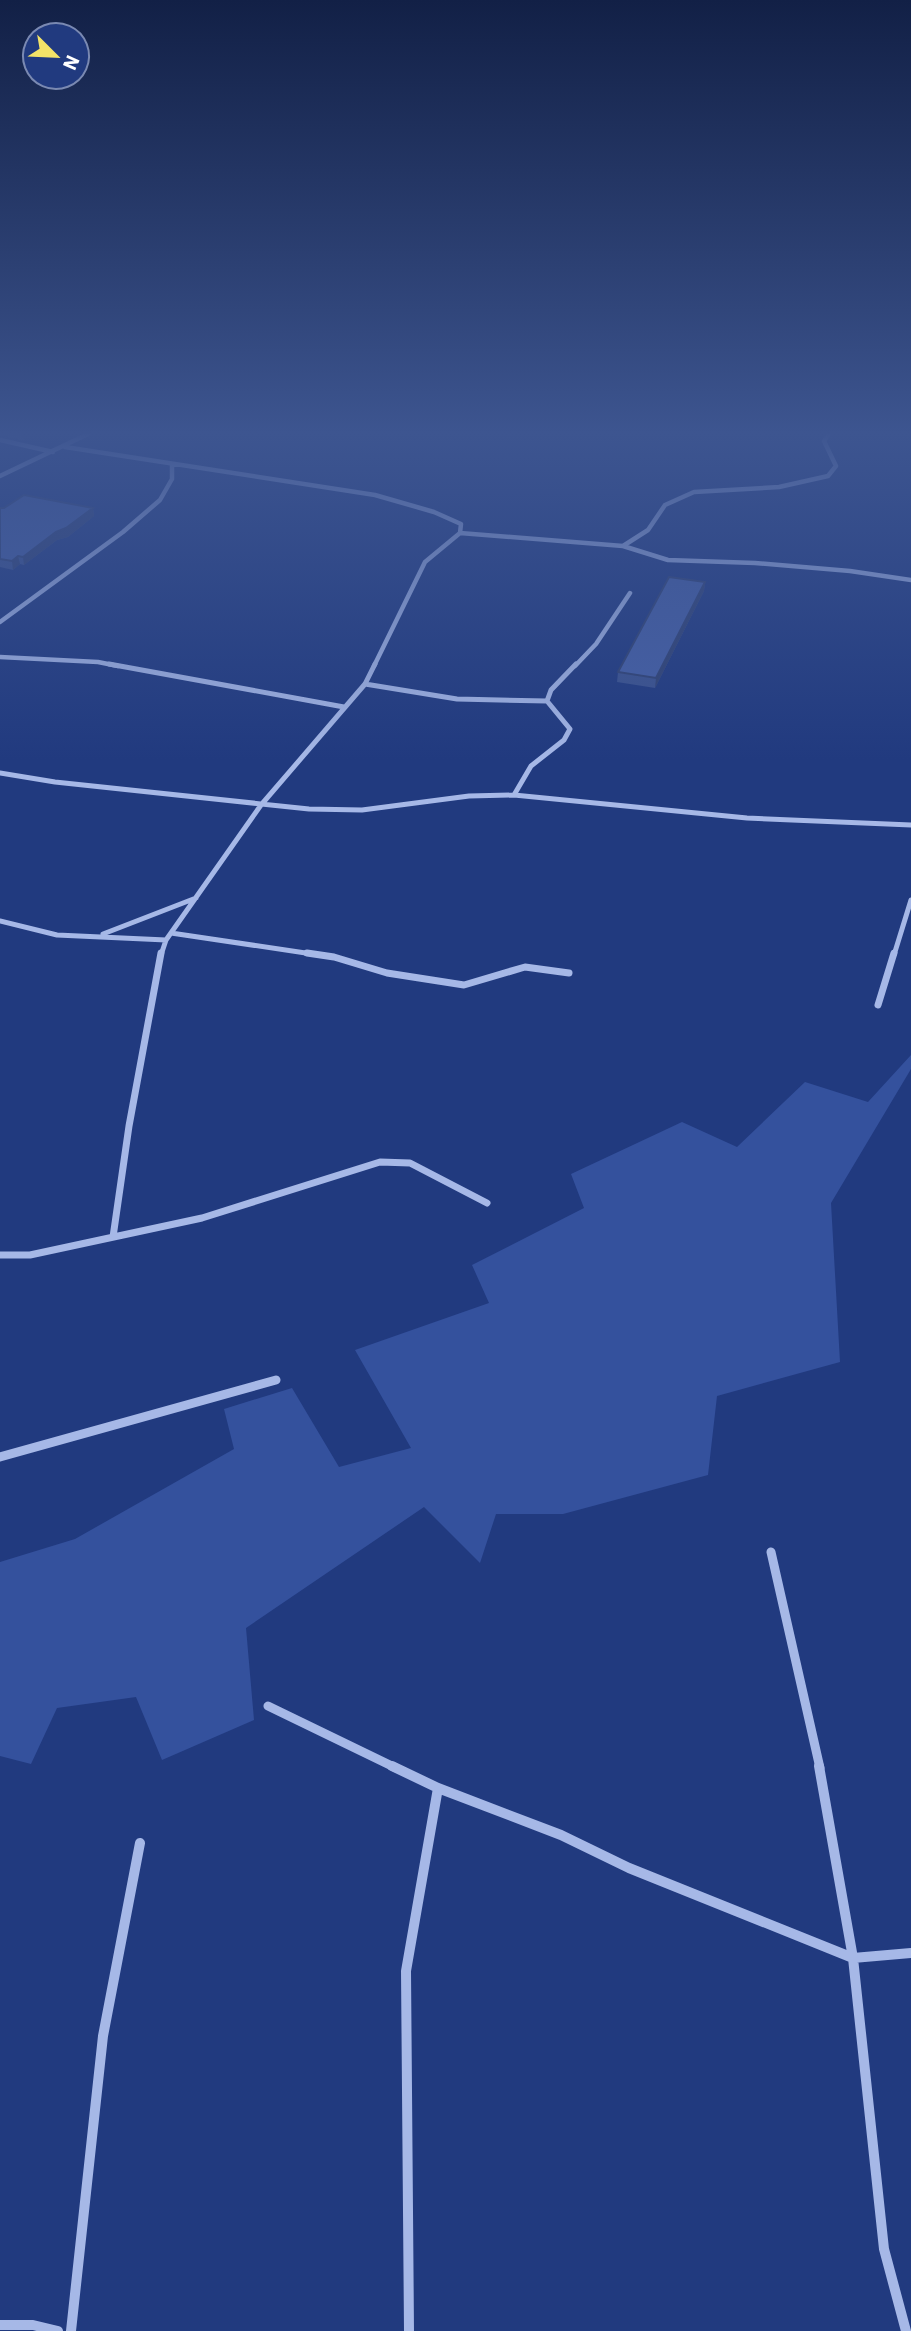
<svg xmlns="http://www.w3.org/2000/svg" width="911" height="2331" font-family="'IBM Plex Sans',sans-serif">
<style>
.green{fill:#34519d}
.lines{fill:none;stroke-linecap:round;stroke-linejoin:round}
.minor-far4{stroke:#a6b8e7;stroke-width:4.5}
.minor-far3{stroke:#a6b8e7;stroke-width:5}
.minor-far2{stroke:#a6b8e7;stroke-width:7}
.minor-far1{stroke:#a6b8e7;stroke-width:9}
.minor{stroke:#a6b8e7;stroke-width:10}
.wall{fill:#3c538f}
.shaded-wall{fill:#314374}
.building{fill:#4660a6;stroke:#314374;stroke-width:2}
</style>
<rect width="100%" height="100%" fill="#213a7f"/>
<!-- green -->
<path class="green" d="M911 1055V1069L831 1203 840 1362 717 1396 708 1475 563 1514H496L480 1563 424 1507 246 1628 254 1720 162 1760 136 1697 57 1708 31 1764 0 1756V1562L75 1539 234 1449 224 1409 292 1388 339 1467 411 1448 355 1350 489 1303 472 1265 584 1208 571 1174 682 1122 737 1147 805 1082 868 1102Z"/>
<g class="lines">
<!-- minor-far4 -->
<path class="minor-far4" d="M0 440 53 452
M65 447 375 495 434 512 461 524 460 533
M0 476 88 434
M623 546 648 530 665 505 694 492 779 487 828 476 836 466 824 441 829 434
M0 622 123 532 160 500 172 479V465
M0 657 98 662 118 666
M374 666 425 562 460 533 623 546 668 560 755 563 850 571 911 580
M575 666 596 644 630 593"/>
<!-- minor-far3 -->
<path class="minor-far3" d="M109 664 344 707
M365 684 457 699 547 701 551 690 576 664
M0 773 55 782 309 809 362 810 469 796 514 795 747 818 911 825
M514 795 531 766 564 740 570 729 547 701
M0 921 57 935 166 940
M171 933 319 955
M103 934 196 898
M161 955 166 940 261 805 365 684 375 664
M894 955 911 900"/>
<!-- minor-far2 -->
<path class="minor-far2" d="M307 953 334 957 387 973 464 985 525 967 569 973
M878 1005 894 953
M113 1237 129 1126 161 953
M0 1255H30L202 1218 380 1162 410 1163 487 1203"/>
<!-- minor-far1 -->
<path class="minor-far1" d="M0 1457 276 1380
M771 1552 820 1768
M268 1706 396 1768"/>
<!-- minor -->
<path class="minor" d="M392 1766 438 1788 561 1835 629 1868 853 1958 911 1953
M819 1766 853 1958 884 2249 906 2331
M0 2325H33L58 2331
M71 2331 103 2036 140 1843
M409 2331 406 1971 438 1788"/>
</g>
<!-- wall -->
<path class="wall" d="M0 434H34L23 440 0 435Z
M0 508H93L94 516 68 537 57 540 24 565 20 564 13 570 0 567Z
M705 582 704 591 655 688 617 682 618 672Z"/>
<!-- shaded-wall -->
<path class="shaded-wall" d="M22 434H34L23 440Z
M93 508 94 516 68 537 57 540 24 565 23 557 56 532Z
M18 556 20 564 13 570 12 561Z
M705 582 704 591 655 688 656 678Z"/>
<!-- building -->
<path class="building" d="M24 495 93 508 66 528 56 532 23 557 18 556 12 561 0 559V508H4Z
M669 577 705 582 656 678 618 672Z"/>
<!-- sky -->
<linearGradient id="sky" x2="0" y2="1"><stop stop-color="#122046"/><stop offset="0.57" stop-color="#3d5590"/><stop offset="1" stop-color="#3d5590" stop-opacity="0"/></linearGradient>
<rect width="911" height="760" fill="url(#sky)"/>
<!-- north arrow -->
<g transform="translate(56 56) rotate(114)"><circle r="33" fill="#213a7f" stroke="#7a89b2" stroke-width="2"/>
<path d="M0-5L12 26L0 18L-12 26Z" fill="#f3e368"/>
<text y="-10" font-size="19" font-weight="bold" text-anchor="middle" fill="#ffffff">N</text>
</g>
</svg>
